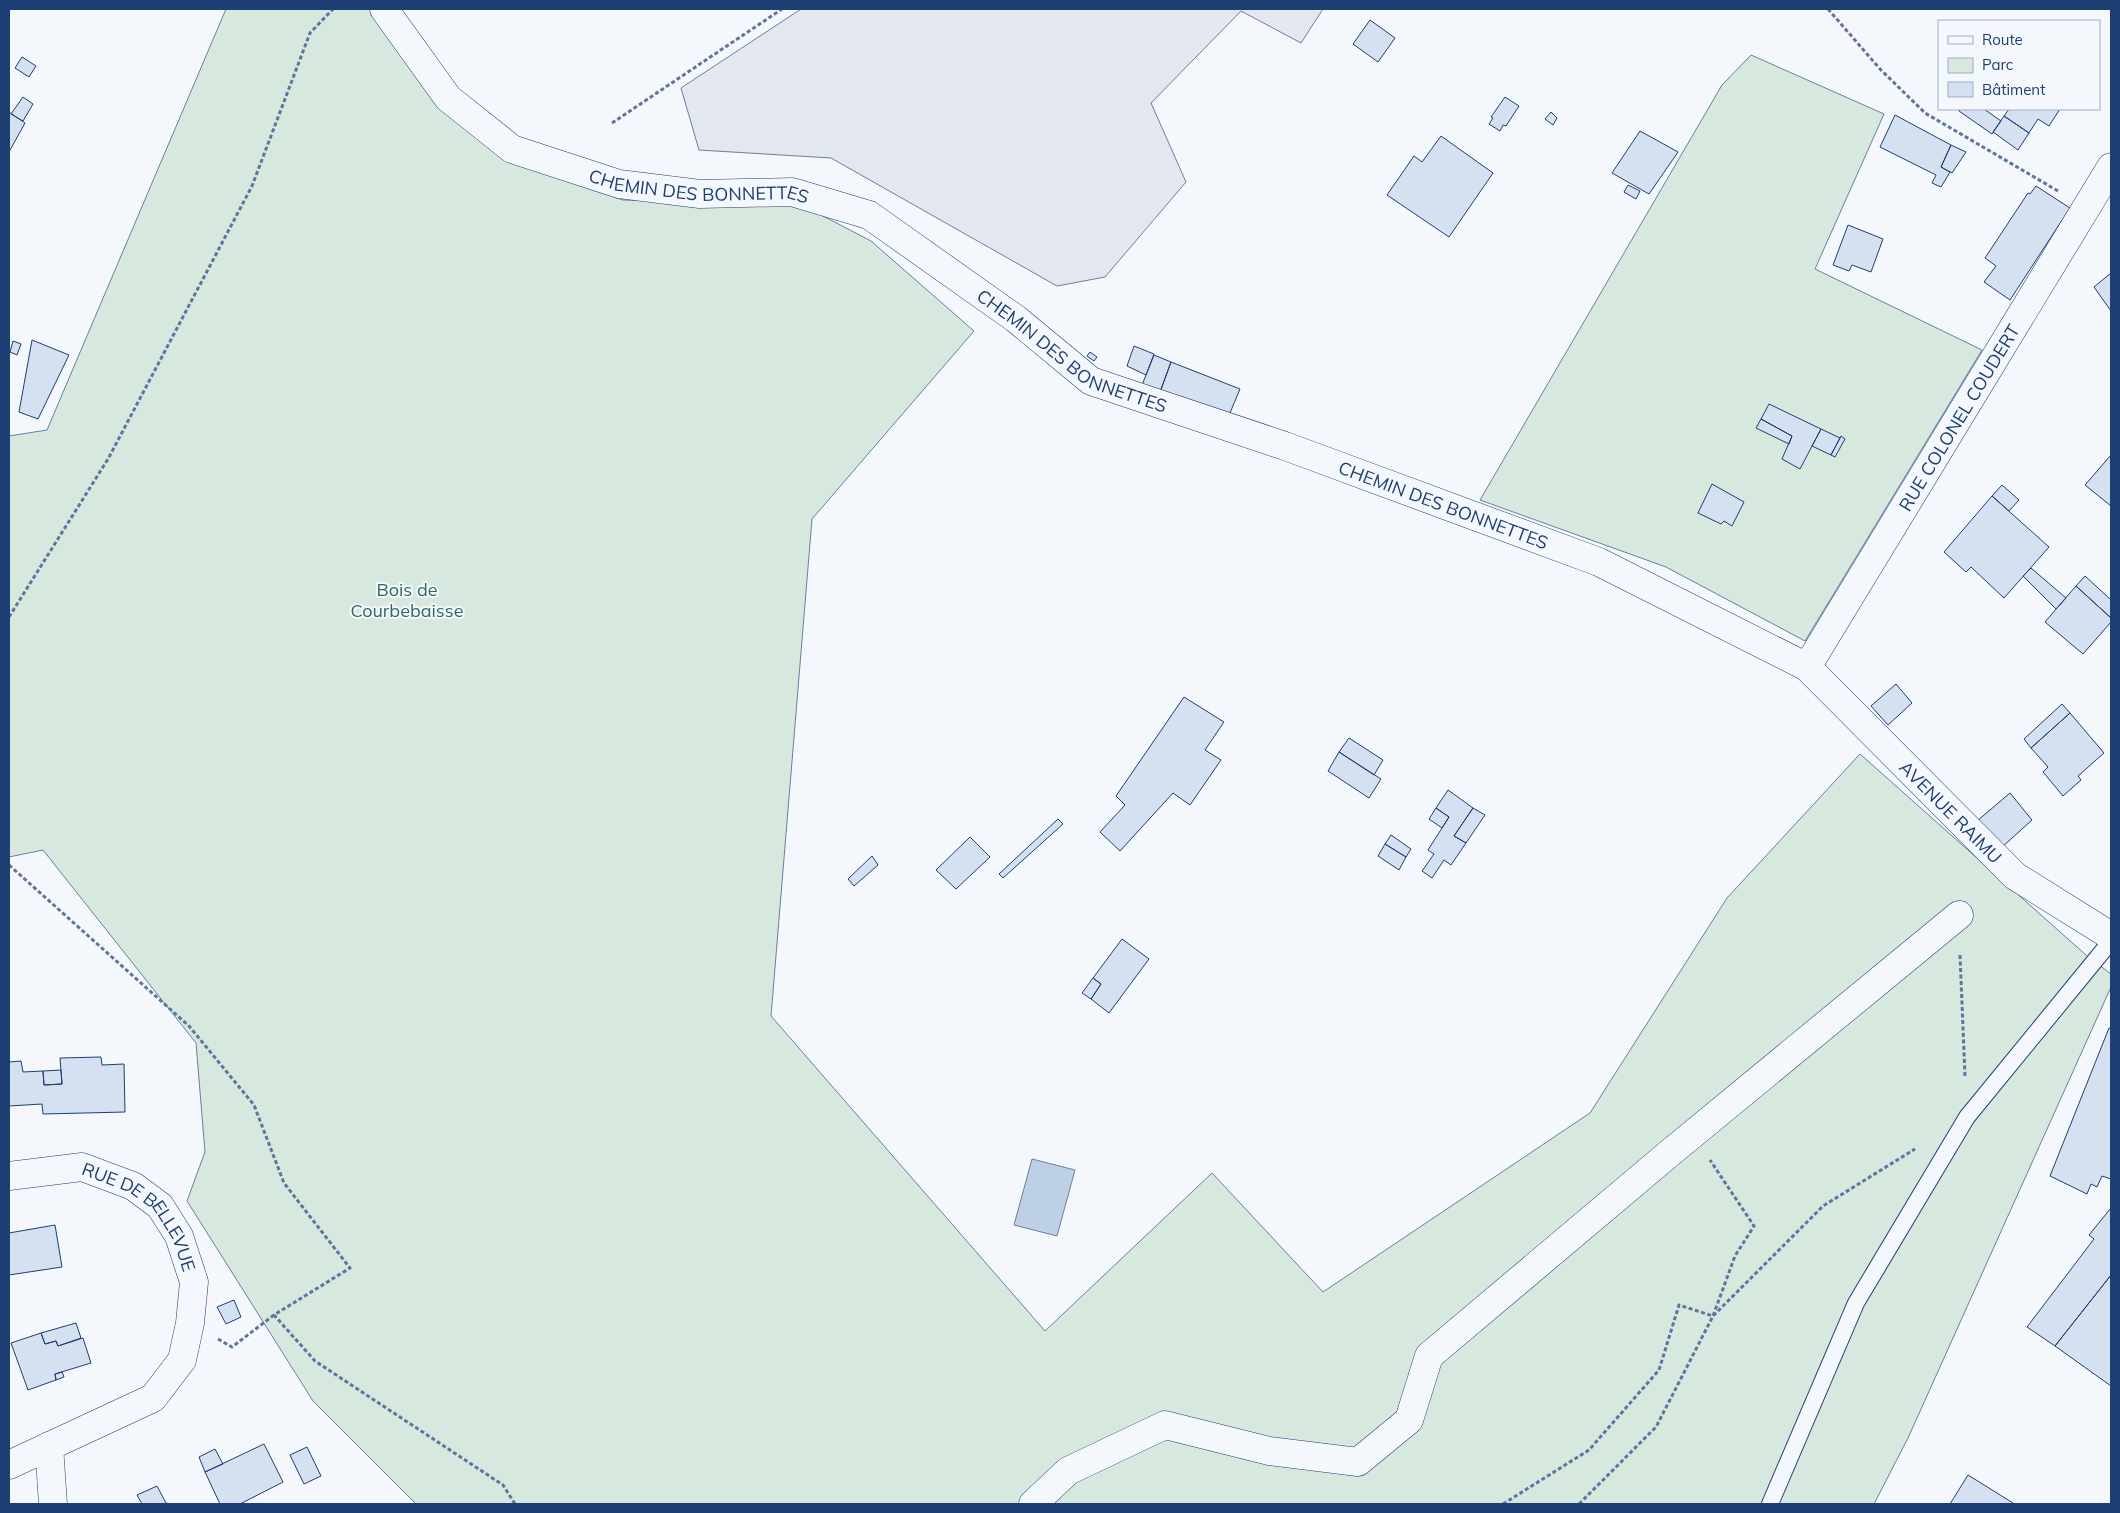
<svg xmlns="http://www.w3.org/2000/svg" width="2120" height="1513" font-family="Mulish,sans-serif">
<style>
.green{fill:#d7e8df;stroke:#687fa3}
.parking{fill:#e3e8f0;stroke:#687fa3}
.water{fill:#bed0e5;stroke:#687fa3}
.building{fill:#d5e0f0;stroke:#1d3f73}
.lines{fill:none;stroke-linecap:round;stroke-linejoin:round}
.lane-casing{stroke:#1d3f73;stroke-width:18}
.street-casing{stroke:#1d3f73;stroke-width:29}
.path{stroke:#5e769c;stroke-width:3;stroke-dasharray:4 2.5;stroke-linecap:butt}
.lane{stroke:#f4f7fb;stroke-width:16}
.street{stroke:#f4f7fb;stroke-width:28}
.labels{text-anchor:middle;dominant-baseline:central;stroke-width:4;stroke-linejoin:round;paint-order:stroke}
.street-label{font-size:18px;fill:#1d3f73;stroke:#f4f7fb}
.park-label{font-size:18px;fill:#2c6c60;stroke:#f4f7fb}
</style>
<rect width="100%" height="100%" fill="#f4f7fb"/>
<!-- green -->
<path class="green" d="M226 9H391L439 108 506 161 623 200 802 205 871 241 974 331 812 519 771 1016 1045 1331 1212 1173 1323 1292 1590 1113 1727 898 1860 754 2086 955 2111 974V987L1908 1438 1874 1504H416L313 1401 187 1201 205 1152 196 1043 43 850 9 857V436L47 430Z
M1751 55 1884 114 1815 269 1982 350 1805 641 1666 567 1480 500 1722 85Z"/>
<!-- parking -->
<path class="parking" d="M801 9H1323L1301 43 1241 11 1151 103 1186 182 1105 277 1057 286 831 158 699 150 681 88Z"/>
<!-- water -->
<path class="water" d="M1032 1159 1075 1170 1057 1236 1014 1225Z"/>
<!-- building -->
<path class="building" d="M1370 20 1395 38 1378 62 1353 44Z
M22 57 36 66 29 77 15 68Z
M23 97 33 104 23 121 11 114Z
M1505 97 1519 106 1506 126 1503 125 1500 131 1489 124 1493 118 1491 117Z
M1960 109H1984L2001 121 1992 134 1959 111Z
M2009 109H2060L2049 126 2038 119 2029 133 2004 116Z
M9 112 25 123 9 152Z
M1551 112 1557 118 1553 125 1545 119Z
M1895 115 1951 145 1941 167 1950 172 1941 187 1932 183 1936 175 1880 147Z
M2004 116 2029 133 2018 150 1993 132Z
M1640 131 1678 152 1649 194 1612 173Z
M1441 136 1493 173 1449 237 1387 195 1414 156 1422 162Z
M1951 145 1966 152 1952 173 1941 167Z
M1628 185 1640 191 1636 199 1624 192Z
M2036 186 2070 208 2010 300 1984 282 1996 266 1985 258 2028 193 2030 194Z
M1848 225 1883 239 1871 272 1852 265 1849 271 1833 265Z
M2111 273V311L2094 287Z
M32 340 69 355 38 419 19 412Z
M13 341 21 344 17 355 10 352Z
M1134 346 1154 354 1146 375 1127 366Z
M1090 352 1097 357 1094 361 1087 356Z
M1154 355 1171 362 1160 392 1142 385Z
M1171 362 1240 389 1227 420 1160 392Z
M1769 404 1821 429 1800 469 1782 459 1792 436 1761 419Z
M1761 419 1792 436 1789 444 1756 428Z
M1821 429 1840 438 1831 455 1812 446Z
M1841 436 1845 439 1835 457 1831 455Z
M2111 455V506L2085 485Z
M1712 484 1744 502 1732 526 1724 521 1721 524 1698 513Z
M2002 485 2019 500 2009 511 1992 496Z
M1992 496 2049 547 2004 598 1971 567 1966 572 1944 552Z
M2031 568 2066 598 2056 609 2023 576Z
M2085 576 2111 600V618L2076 586Z
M2076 586 2111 618V622L2083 654 2045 622Z
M1896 684 1912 703 1888 725 1871 706Z
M1184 697 1224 722 1205 750 1221 760 1190 805 1173 793 1120 851 1100 832 1125 805 1116 796Z
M2062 704 2070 713 2031 748 2024 739Z
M2070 713 2104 753 2078 776 2081 780 2063 796 2043 772 2048 767 2031 748Z
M1349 738 1383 760 1374 775 1339 752Z
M1339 752 1381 779 1369 798 1328 771Z
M1448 790 1473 808 1454 836 1466 843 1451 865 1444 860 1432 878 1422 871 1434 854 1428 850 1449 817 1436 808Z
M2010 793 2032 820 2001 848 1977 821Z
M1436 808 1449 817 1442 828 1429 819Z
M1473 808 1485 815 1466 843 1454 836Z
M1058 819 1063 824 1003 878 999 874Z
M1391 835 1411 849 1406 857 1385 844Z
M970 837 990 857 956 889 936 870Z
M1385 844 1406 857 1399 870 1378 856Z
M872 856 878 865 854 886 848 879Z
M1122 939 1149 959 1109 1013 1091 999 1101 984 1093 978Z
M1093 978 1101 984 1091 999 1082 993Z
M2109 1028 2111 1029V1179L2102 1176 2097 1187 2091 1184 2087 1194 2050 1176Z
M101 1057 102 1065 124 1064 125 1112 43 1114 42 1104 9 1106V1062L21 1061 23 1072 43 1071 44 1085 62 1084 60 1058Z
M61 1070 62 1084 44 1085 43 1071Z
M2111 1208V1275L2055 1346 2027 1327 2094 1239 2089 1235Z
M55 1225 62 1267 9 1275V1233Z
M2111 1275V1386L2055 1346Z
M234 1300 241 1317 226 1324 217 1307Z
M76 1323 81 1338 58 1346 56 1341 45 1344 41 1333Z
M41 1333 45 1344 56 1341 58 1346 83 1338 91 1363 55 1374 56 1380 28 1390 11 1343Z
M62 1372 64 1377 56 1380 55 1374Z
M264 1444 283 1482 240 1504H220L205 1472Z
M307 1447 321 1476 304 1484 290 1455Z
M215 1449 223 1464 205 1472 199 1457Z
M1968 1475 2013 1503 2012 1504H1950Z
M157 1486 166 1503 170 1504H142L137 1495Z"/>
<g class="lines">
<!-- lane casing -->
<g class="lane-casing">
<path id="lane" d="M1770 1504 1856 1303 1967 1117 2111 941"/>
</g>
<!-- street casing -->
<g class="street-casing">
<g id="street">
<path id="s1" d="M384 9 448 98 512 149 619 184 700 194 792 192 869 215 1016 319 1091 381 1285 446 1599 562 1807 667 2015 876 2111 936"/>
<path id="s2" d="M1807 667 2111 167"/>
<path id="s3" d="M9 1176 82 1167 133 1186 160 1206 179 1236 194 1282 190 1323 182 1360 153 1398 9 1465"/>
<path d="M49 1446 53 1504"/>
<path d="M1033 1504 1068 1471 1165 1425 1269 1451 1358 1462 1409 1420 1429 1356 1671 1152 1959 915"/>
</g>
</g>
<!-- path -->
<path class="path" d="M1828 9 1880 69 1925 113 2058 191
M612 123 782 9
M9 617 108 459 252 186 310 33 333 9
M9 865 189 1026 254 1105 284 1183 350 1268 274 1315 315 1361 503 1485 515 1504
M1960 955 1965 1076
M218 1339 232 1347 274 1315
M1503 1504 1589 1450 1659 1370 1679 1305 1713 1316 1823 1206 1915 1149
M1579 1504 1656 1427 1713 1316 1735 1256 1754 1226 1710 1160"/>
<!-- lane -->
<use href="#lane" class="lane"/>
<!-- street -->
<use href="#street" class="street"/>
</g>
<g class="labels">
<!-- street labels -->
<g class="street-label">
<text stroke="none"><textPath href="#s1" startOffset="384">CHEMIN DES BONNETTES</textPath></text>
<text stroke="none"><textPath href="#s1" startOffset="804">CHEMIN DES BONNETTES</textPath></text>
<text stroke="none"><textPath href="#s2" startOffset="292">RUE COLONEL COUDERT</textPath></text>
<text stroke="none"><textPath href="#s1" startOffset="1209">CHEMIN DES BONNETTES</textPath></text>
<text stroke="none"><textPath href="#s1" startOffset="1812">AVENUE RAIMU</textPath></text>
<text stroke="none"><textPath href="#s3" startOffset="154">RUE DE BELLEVUE</textPath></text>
</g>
<!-- park labels -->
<g class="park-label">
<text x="407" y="589">Bois de<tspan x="407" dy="21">Courbebaisse</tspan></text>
</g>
</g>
<!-- border -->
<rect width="2120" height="1513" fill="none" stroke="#1d3f73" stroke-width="20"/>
<!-- legend -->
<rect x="1938" y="20" width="162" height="90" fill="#f4f7fb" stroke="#9eadc5"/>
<rect x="1948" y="36" width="25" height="8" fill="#f4f7fb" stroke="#9eadc5"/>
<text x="1982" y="45" font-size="15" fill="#1d3f73">Route</text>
<rect x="1948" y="58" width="25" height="15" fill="#d7e8df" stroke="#9eadc5"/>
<text x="1982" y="70" font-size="15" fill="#1d3f73">Parc</text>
<rect x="1948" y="82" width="25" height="15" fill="#d5e0f0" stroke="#9eadc5"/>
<text x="1982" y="95" font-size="15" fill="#1d3f73">Bâtiment</text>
</svg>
